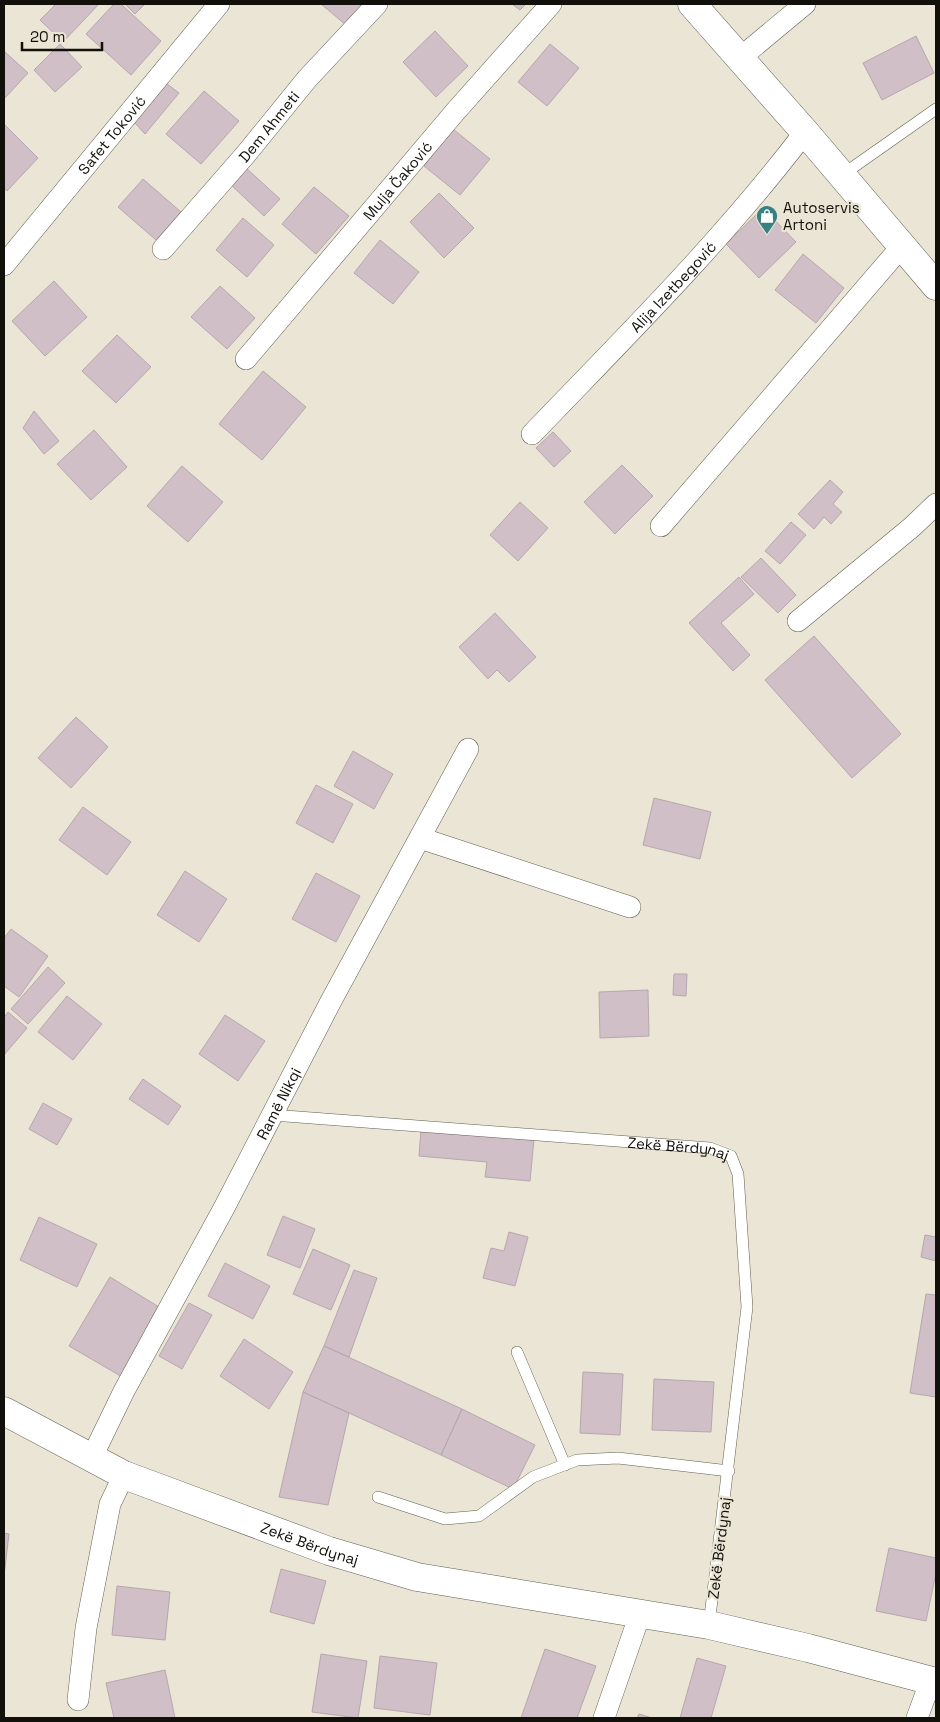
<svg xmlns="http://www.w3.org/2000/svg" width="940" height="1722" font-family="'Space Grotesk',sans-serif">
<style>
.building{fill:#d0bfc6;stroke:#b7a7ae}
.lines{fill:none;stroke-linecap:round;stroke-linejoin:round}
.lane-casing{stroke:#635f51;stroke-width:12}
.street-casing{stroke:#635f51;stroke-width:22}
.secondary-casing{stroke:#635f51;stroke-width:29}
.lane{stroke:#fff;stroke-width:11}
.street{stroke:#fff;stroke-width:21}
.secondary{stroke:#fff;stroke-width:28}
.labels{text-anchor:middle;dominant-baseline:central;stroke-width:4.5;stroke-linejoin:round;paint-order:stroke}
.street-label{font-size:15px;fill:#12100b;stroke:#eae5d5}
.poi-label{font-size:15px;fill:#12100b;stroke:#eae5d5;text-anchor:start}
</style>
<rect width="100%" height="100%" fill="#eae5d5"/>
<!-- building -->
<path class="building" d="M56 4H99L63 42 40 20Z
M114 4H121L161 41 131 75 86 34Z
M125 4H145L135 14Z
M321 4H364L346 25Z
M512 4H526L520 10Z
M435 31 468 66 436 97 403 62Z
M916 36 934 73 882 100 863 63Z
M60 44 82 67 55 92 34 70Z
M550 44 579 68 547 106 518 82Z
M4 51 28 73 4 99Z
M166 83 179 93 145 134 134 122Z
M204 91 239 121 201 164 166 134Z
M4 124 38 158 7 191 4 188Z
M453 129 490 159 460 195 424 166Z
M245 167 280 199 264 216 230 184Z
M143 179 181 212 156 240 118 207Z
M314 187 349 216 316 254 282 224Z
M439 193 474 228 444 258 410 222Z
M763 208 796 242 759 278 726 244Z
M243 218 274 245 247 277 216 250Z
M380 240 419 272 393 304 354 273Z
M803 254 844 288 816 323 775 290Z
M54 281 87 317 45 356 12 321Z
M220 286 255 318 227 349 191 317Z
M117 335 151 367 116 403 82 371Z
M263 371 306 407 262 460 219 424Z
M34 411 59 441 44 454 23 428Z
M94 430 127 467 91 500 57 464Z
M553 432 571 451 554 467 536 448Z
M622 465 653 496 615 534 584 502Z
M182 466 223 502 188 542 147 506Z
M830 480 843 492 833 504 842 512 831 524 824 517 814 529 798 514Z
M520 502 548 528 518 561 490 535Z
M791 522 806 535 780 564 765 551Z
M761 558 796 595 778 613 741 577Z
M739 577 754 594 721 623 750 655 733 671 689 623Z
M495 613 536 657 509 682 497 670 488 679 459 647Z
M814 636 901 734 852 778 765 680Z
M76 717 108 747 71 788 38 758Z
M353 751 393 774 374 809 334 786Z
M316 785 353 804 333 843 296 823Z
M654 798 711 812 700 859 643 845Z
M83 807 131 842 107 875 59 840Z
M185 871 227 899 199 942 157 915Z
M316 873 360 896 336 942 292 919Z
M11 929 48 956 19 997 4 986V938Z
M48 967 65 983 28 1024 11 1009Z
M674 974H687L686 996 673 995Z
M648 990 649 1036 600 1038 599 992Z
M67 996 102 1024 73 1060 38 1032Z
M8 1012 27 1028 4 1055V1018Z
M225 1015 265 1041 238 1081 199 1054Z
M143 1079 181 1106 168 1125 129 1099Z
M43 1103 72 1119 57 1145 29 1129Z
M421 1130 534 1139 530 1181 485 1177 487 1162 419 1156Z
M283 1216 315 1229 300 1268 267 1255Z
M39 1217 97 1244 77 1287 20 1260Z
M509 1232 528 1237 515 1286 483 1278 491 1248 504 1251Z
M925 1235 936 1237V1261L921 1257Z
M313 1249 350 1265 331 1310 293 1294Z
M225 1263 270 1286 253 1319 208 1296Z
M354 1270 377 1278 349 1357 324 1346Z
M110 1277 164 1310 124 1378 69 1346Z
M926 1294 936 1295V1397L910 1393Z
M189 1303 212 1315 182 1369 159 1356Z
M244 1339 293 1372 269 1409 220 1376Z
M324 1346 462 1409 441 1455 303 1392Z
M583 1372 623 1374 620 1435 580 1433Z
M654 1379 714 1382 711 1432 652 1430Z
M303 1392 349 1413 328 1505 279 1497Z
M462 1409 535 1445 513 1489 441 1455Z
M4 1533 9 1534 4 1576Z
M889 1548 936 1558V1573L926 1621 876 1611Z
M281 1569 326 1581 314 1624 270 1612Z
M117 1586 170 1592 165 1640 112 1635Z
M545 1649 596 1666 577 1718H521Z
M321 1654 367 1661 358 1718 312 1712Z
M380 1656 437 1663 430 1715 374 1708Z
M697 1658 726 1666 711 1718H680Z
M165 1670 175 1718H114L106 1683Z
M639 1714 652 1718H637Z"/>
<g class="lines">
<!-- lane casing -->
<g class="lane-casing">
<g id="lane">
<path d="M842 175 936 109"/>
<path id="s1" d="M272 1115 710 1148 731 1156 738 1174 747 1307 709 1625"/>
<path d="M517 1352 565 1465"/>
<path d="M378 1497 445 1519 479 1516 533 1477 577 1460 618 1458 729 1471"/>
</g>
</g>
<!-- street casing -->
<g class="street-casing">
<g id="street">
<path d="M740 58 805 4"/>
<path id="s2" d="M163 249 246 154 307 79 377 4"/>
<path id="s3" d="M4 265 219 4"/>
<path id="s4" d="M246 359 455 112 551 4"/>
<path id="s5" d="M532 434C626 336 723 240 805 132"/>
<path d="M661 526 902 246"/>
<path d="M798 621 912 527 936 504"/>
<path d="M420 838 630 907"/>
<path id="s6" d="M91 1459 124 1391 224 1208 331 1001 468 749"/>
<path d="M78 1700 86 1628 110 1504 124 1475"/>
<path d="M604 1718 640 1614"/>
<path d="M917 1718 931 1680"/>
</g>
</g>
<!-- secondary casing -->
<g class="secondary-casing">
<g id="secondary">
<path d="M692 4 805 132 936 286"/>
<path id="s7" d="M4 1411 124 1475 329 1551 417 1577 709 1625 808 1648 936 1682"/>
</g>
</g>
<!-- lane -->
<use href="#lane" class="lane"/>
<!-- street -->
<use href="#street" class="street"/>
<!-- secondary -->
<use href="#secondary" class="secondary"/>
</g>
<!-- icons -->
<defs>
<g id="shop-pin" transform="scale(1.125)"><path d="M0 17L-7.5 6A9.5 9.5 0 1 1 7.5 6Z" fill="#388183" stroke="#eae5d5"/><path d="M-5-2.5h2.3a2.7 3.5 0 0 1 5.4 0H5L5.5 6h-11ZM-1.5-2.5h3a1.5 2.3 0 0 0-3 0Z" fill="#fff"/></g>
</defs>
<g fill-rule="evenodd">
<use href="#shop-pin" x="767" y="216"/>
</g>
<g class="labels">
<!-- street labels -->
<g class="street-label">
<text stroke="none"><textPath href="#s2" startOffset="162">Dem Ahmeti</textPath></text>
<text stroke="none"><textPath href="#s3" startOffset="169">Safet Toković</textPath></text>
<text stroke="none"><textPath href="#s4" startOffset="234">Mulja Čaković</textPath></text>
<text stroke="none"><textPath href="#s5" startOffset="204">Alija Izetbegović</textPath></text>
<text stroke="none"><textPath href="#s6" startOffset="402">Ramë Nikqi</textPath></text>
<text stroke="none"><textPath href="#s1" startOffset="408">Zekë Bërdynaj</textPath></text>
<text stroke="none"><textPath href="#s7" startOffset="334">Zekë Bërdynaj</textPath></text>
<text transform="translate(719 1548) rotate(-83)">Zekë Bërdynaj</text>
</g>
<!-- poi labels -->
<g class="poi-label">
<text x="783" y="207">Autoservis<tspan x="783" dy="17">Artoni</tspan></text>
</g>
</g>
<!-- border -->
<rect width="940" height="1722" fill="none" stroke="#12100b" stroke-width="10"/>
<!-- scale -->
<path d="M22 42v8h80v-8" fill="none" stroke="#12100b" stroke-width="2.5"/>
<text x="30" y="42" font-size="15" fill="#12100b" stroke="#eae5d5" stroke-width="4" paint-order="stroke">20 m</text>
</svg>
